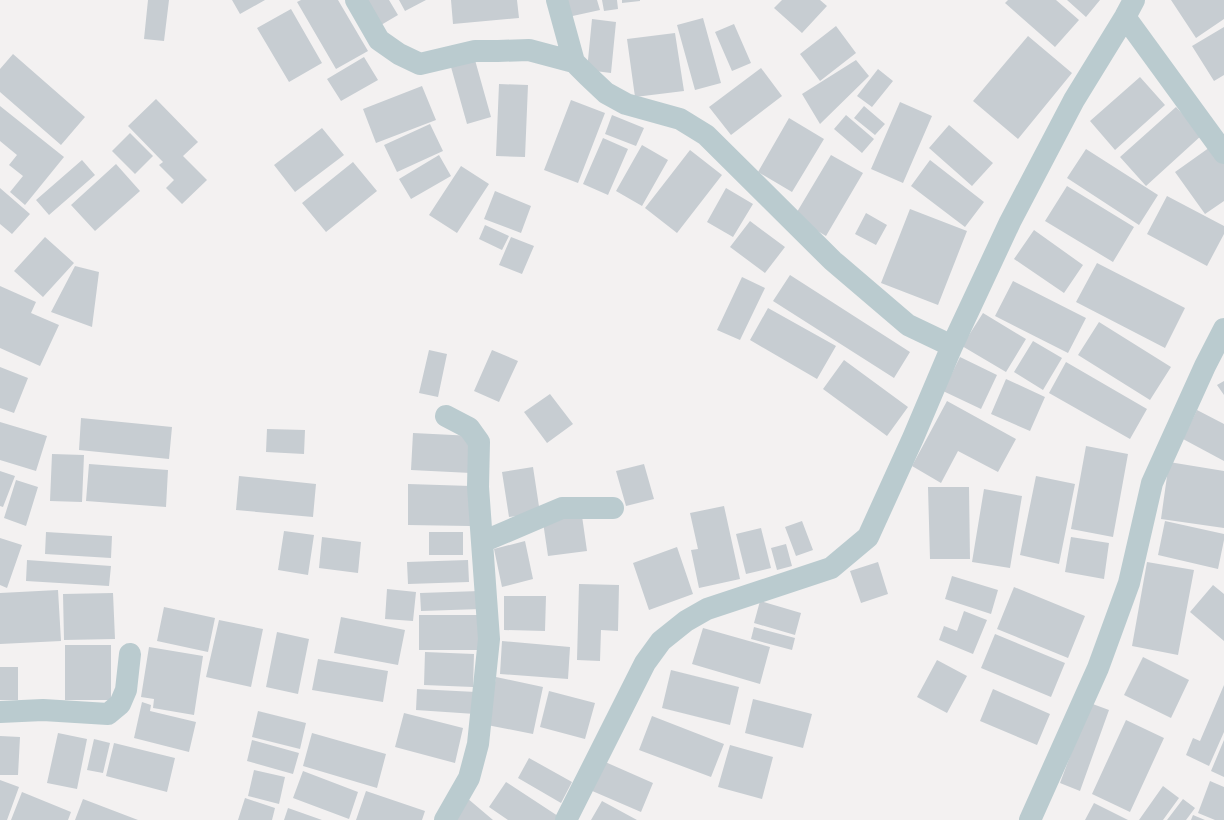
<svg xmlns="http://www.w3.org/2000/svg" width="1224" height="820" font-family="Raleway,sans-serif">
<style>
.building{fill:#c7cdd2}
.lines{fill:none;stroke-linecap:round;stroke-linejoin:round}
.street{stroke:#bacbcf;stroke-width:22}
</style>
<rect width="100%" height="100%" fill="#f3f1f1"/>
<!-- building -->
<path class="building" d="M148 0H169L164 41 144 39Z
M232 0H265L240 14Z
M301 0H338L368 51 336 69 297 2Z
M367 0H389L398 15 381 25Z
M399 0H426L405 11Z
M451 0H517L519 18 453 24Z
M564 0H597L600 10 568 17Z
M602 0H617L618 9 604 11Z
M622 0H640V1L622 3Z
M782 0H820L827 6 802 33 774 8Z
M1008 0H1056L1079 20 1055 47 1005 3Z
M1067 0H1100L1086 17Z
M1171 0H1224V19L1196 38Z
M291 9 322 63 289 82 257 28Z
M703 18 721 83 695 90 677 25Z
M592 19 616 22 611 73 587 70Z
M734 24 751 63 732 71 715 32Z
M836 26 856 53 820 81 800 54Z
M1224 27V75L1214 81 1192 46Z
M675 33 684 91 635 97 627 39Z
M1028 36 1072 73 1018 139 973 101Z
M13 54 85 117 61 145 0 92V69Z
M364 57 378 80 341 101 327 79Z
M475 60 491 117 467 124 451 67Z
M856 60 869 76 820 124 802 94Z
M761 68 782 96 731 135 709 107Z
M878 69 893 81 872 107 857 96Z
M1140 77 1165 105 1115 150 1090 121Z
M499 84 528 85 525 157 496 156Z
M422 86 436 120 376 143 363 109Z
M156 99 198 142 183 156 207 180 182 204 166 188 174 180 159 165 163 162 128 126Z
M571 100 605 113 578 183 544 170Z
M900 102 932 116 903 183 871 169Z
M0 106 64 157 25 205 10 192 23 176 9 165 17 155 0 141Z
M864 106 885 124 875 135 854 118Z
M1176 107 1202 135 1146 186 1120 157Z
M612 115 644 128 636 146 605 134Z
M846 115 874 139 862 153 834 129Z
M789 118 824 139 792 192 758 172Z
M430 124 443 151 397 172 384 145Z
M949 125 993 163 972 186 929 148Z
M322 128 344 155 295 192 274 165Z
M130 133 153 156 135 174 112 151Z
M603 138 628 149 608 195 583 184Z
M642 145 668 160 642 206 616 191Z
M1213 145 1224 162V201L1205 214 1175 172Z
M1086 149 1158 195 1139 225 1067 178Z
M690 150 722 175 677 233 645 208Z
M439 155 451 176 411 199 399 179Z
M831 155 863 173 826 236 794 217Z
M82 160 95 175 49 215 36 200Z
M930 160 984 202 965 227 911 186Z
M353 162 377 191 326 232 302 203Z
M116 164 140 191 95 231 71 205Z
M461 166 489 184 457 233 429 215Z
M1067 186 1134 227 1113 262 1045 221Z
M0 188 30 214 12 234 0 224Z
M726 188 753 204 733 237 707 222Z
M495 191 531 206 521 233 484 219Z
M1167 196 1224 226V234L1207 266 1147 234Z
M910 209 967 231 938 305 881 283Z
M866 213 887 225 876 245 855 234Z
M750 221 785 247 765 273 730 247Z
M485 225 509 236 502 250 479 239Z
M1034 230 1083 265 1064 293 1014 259Z
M45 237 74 263 43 297 14 271Z
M511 237 534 246 522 274 499 265Z
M1097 263 1185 308 1165 348 1076 302Z
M75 266 99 272 92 327 51 312Z
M790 275 910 352 894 378 773 301Z
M742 277 765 288 740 340 717 330Z
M1013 281 1086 318 1068 353 995 316Z
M0 286 36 302 31 313 59 325 40 366 0 348Z
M768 308 836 346 817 379 750 340Z
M983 313 1026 339 1006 372 962 346Z
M1099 322 1171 367 1150 400 1078 355Z
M1033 341 1062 358 1043 390 1014 372Z
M429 350 447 354 438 397 419 393Z
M492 350 518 361 499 402 474 391Z
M960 357 997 375 981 409 943 391Z
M844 360 908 407 887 436 823 389Z
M1066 362 1147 409 1130 439 1049 393Z
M0 367 28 378 14 413 0 408Z
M1006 379 1045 397 1030 431 991 414Z
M1224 381V395L1217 385Z
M550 394 573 424 547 443 524 412Z
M947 401 1016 439 998 472 958 451 941 483 912 466Z
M1197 410 1224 424V461L1183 439Z
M81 418 172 427 169 459 79 450Z
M0 422 47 436 36 471 0 460Z
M267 429 305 430 304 454 266 452Z
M413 433 473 436 471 473 411 470Z
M1086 446 1128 454 1113 537 1071 529Z
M52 454 84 455 82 502 50 501Z
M1169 462 1224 471V528L1161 519Z
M89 464 168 470 166 507 86 501Z
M644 464 654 499 626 506 616 471Z
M533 467 540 513 509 517 502 472Z
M0 471 15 476 3 507 0 506Z
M239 476 316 484 313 517 236 510Z
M1036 476 1075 484 1059 564 1020 555Z
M16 480 38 487 26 526 4 518Z
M408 484 471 486 470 526 408 525Z
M928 487H969L970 559H930Z
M984 489 1022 496 1010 568 972 562Z
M724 506 740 579 699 588 691 550 698 549 690 513Z
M582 516 587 551 548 556 543 522Z
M802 521 813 550 796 556 785 527Z
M1165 521 1224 534V540L1218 569 1158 555Z
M761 528 771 568 746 574 736 534Z
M284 531 314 535 308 575 278 570Z
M46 532 112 536 111 558 45 554Z
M429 532H463V555H429Z
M322 537 361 542 358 573 319 568Z
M1071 537 1109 543 1104 579 1065 572Z
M0 538 22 545 7 588 0 585Z
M525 541 533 579 502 587 494 549Z
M786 544 792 566 777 570 771 548Z
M677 547 693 594 649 610 633 563Z
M27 560 111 566 109 586 26 581Z
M468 560 469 582 408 584 407 562Z
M878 562 888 594 861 603 850 571Z
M1147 562 1194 570 1178 655 1132 646Z
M952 576 998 590 991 614 945 599Z
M579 584 619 585 618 631 601 630 600 661 577 660Z
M1213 585 1224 594V641L1190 612Z
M1014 587 1085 616 1068 658 997 629Z
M387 589 416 592 413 621 385 619Z
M58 590 61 641 0 644V593Z
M480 591 481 609 421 611 420 593Z
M113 593 115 639 64 640 63 594Z
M504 596H546L545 631 504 630Z
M760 601 801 613 795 635 754 623Z
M164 607 215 618 208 652 157 641Z
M964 611 987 620 973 654 939 640 944 626 957 631Z
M419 615H478V650H419Z
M341 617 405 630 398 665 334 653Z
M219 620 263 629 251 687 206 677Z
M754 627 795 638 792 650 751 639Z
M703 628 770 647 760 684 692 664Z
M277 632 309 639 298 694 266 687Z
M995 634 1065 663 1051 697 981 668Z
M502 641 570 647 568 679 500 674Z
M65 645H111V700H65Z
M149 647 203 656 194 715 153 708 154 699 141 697Z
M425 652 474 654 473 687 424 685Z
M1143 657 1189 680 1171 718 1124 695Z
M318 659 388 671 383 702 312 690Z
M937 660 967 676 947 713 917 697Z
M0 667H18V700H0Z
M671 670 739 687 730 725 662 708Z
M496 677 543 687 533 734 487 725Z
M1224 685V732L1209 766 1186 755 1193 738 1200 741Z
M417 689 476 692 475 714 416 710Z
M993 689 1050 714 1037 745 980 721Z
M549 691 595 703 585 739 540 727Z
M753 699 812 714 803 748 745 733Z
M142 702 151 705 150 711 196 722 189 752 134 738Z
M1090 703 1109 710 1080 791 1060 783Z
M258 711 306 723 300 749 252 737Z
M404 713 463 728 455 763 395 747Z
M652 716 724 744 711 777 639 750Z
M1126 720 1164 738 1130 812 1092 794Z
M58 733 87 739 77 789 47 783Z
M312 733 386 754 377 788 303 766Z
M0 736 20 737 18 775H0Z
M94 739 110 743 103 773 87 770Z
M252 740 299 753 293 774 247 761Z
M1224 740V777L1211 771Z
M114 743 175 758 167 792 106 776Z
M730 745 773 757 762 799 718 787Z
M529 758 572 782 561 803 518 778Z
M603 761 653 783 641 812 590 790Z
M254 770 285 777 279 804 248 796Z
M303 771 358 792 349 819 293 798Z
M0 780 19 787 7 820H0Z
M1210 781 1224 787V820H1215L1198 813Z
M506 782 561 818 559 820H508L489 807Z
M1163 786 1179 798 1163 820H1139Z
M366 791 425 811 422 820H356Z
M22 792 71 812 68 820H11Z
M245 798 275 808 272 820H238Z
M467 798 493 820H448Z
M83 799 138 820H75Z
M1183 799 1195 808 1186 820H1167Z
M602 801 637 820H591Z
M1094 803 1128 820H1085Z
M288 808 322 820H284Z
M1193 815 1205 820H1191Z"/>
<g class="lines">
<!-- street -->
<path class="street" d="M356 0 379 40 399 54 420 64 475 51H498L529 50 574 62
M557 0 574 62 588 76 606 93 626 104 680 119 706 135 833 261 908 325 952 346
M1125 17 1224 153
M482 542 562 508H613
M0 712 43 710 108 714 120 704 126 690 130 654
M445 820 469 778 478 744 489 639 478 487 479 442 469 428 446 416
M566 820 645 663 661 641 686 621 707 609 831 568 868 537 913 438 952 346 1010 222 1074 100 1125 17 1134 0
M1030 820 1098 668 1129 583 1152 483 1205 366 1224 329"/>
</g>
</svg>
